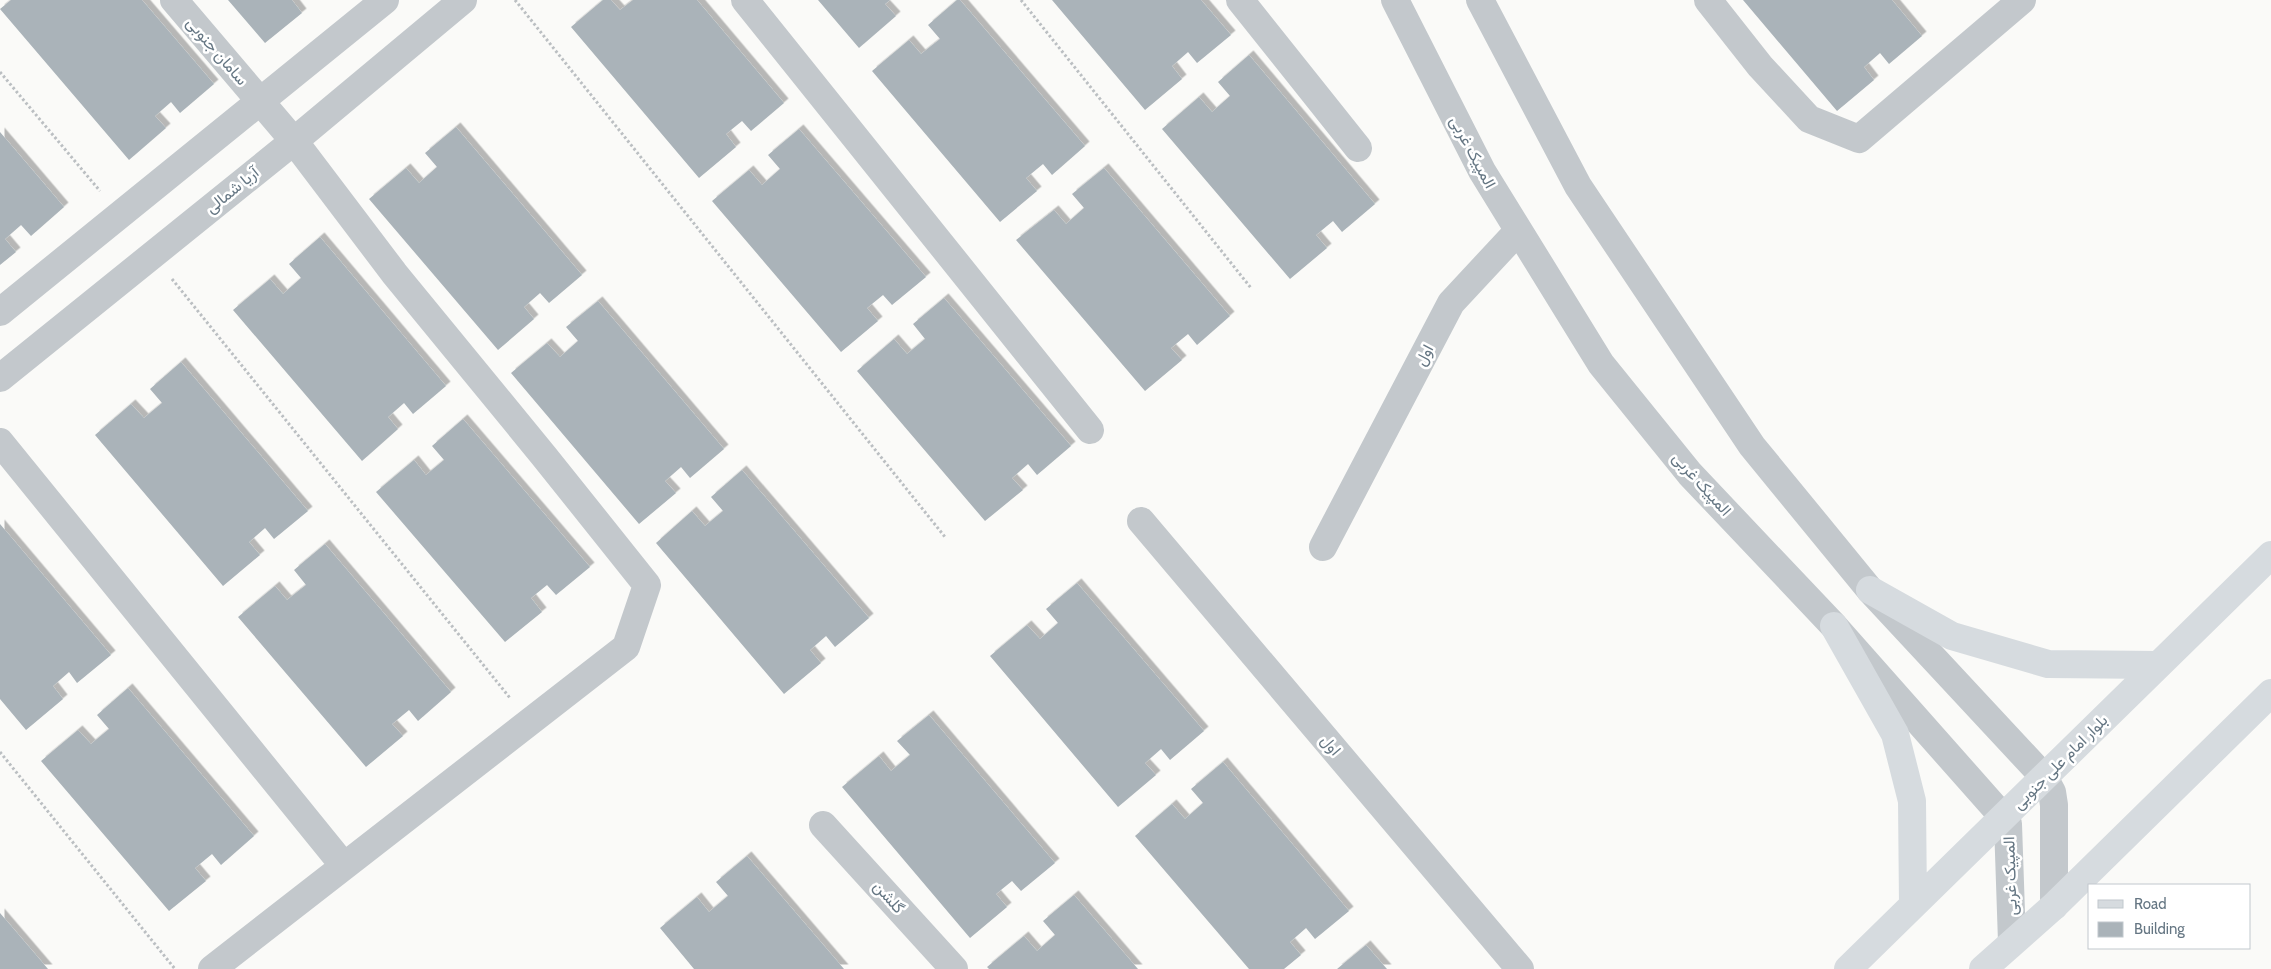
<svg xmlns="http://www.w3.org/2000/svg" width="2271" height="969" font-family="Cabin,Vazirmatn,sans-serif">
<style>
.building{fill:#aab3b9;filter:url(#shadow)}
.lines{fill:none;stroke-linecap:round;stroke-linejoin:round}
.path{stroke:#bbbfc2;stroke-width:3;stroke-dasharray:2.5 2.5;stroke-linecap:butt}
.minor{stroke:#c3c8cc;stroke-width:28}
.major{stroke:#d6dbdf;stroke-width:28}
.labels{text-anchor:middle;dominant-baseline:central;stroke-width:5;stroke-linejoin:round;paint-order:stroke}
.street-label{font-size:16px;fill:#657683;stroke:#fff}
</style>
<defs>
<filter id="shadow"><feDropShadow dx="4.5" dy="-4.5" stdDeviation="0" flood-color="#0004"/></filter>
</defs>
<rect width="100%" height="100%" fill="#fafaf8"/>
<!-- building -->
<path class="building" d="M11 0H142L214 84 180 113 171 102 155 116 166 128 129 160 0 9Z
M228 0H292L302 13 265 43Z
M603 0H611L620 10 633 0H697L784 103 751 131 742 121 726 134 736 147 699 178 571 27Z
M818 0H890L885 4 896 16 859 48Z
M957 0H960L1085 146 1052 175 1043 164 1026 178 1037 191 1000 222 872 71 909 40 921 54 940 39 928 25Z
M1052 0H1201L1231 35 1197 63 1188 52 1172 66 1182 79 1145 110Z
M1743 0H1892L1922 36 1889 64 1880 53 1864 67 1874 80 1837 111Z
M1249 55 1375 204 1342 232 1333 221 1316 235 1327 248 1290 279 1162 129 1199 97 1212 112 1230 96 1218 82Z
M456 127 582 275 549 303 540 293 524 307 534 319 498 350 369 199 406 168 419 183 437 167 425 153Z
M799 129 926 277 892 305 883 295 867 308 878 321 841 352 712 201 749 170 762 185 780 169 768 155Z
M0 132 64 207 31 236 21 225 5 239 16 252 0 265Z
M1104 168 1230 316 1197 345 1188 334 1171 348 1182 360 1145 391 1016 240 1054 210 1066 224 1084 208 1072 194Z
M320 237 446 386 413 414 404 403 388 417 398 429 362 461 233 310 270 279 283 294 301 278 289 264Z
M944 298 1071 446 1037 475 1028 464 1012 478 1023 490 985 521 857 371 894 339 907 354 925 339 913 324Z
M598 301 724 449 690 478 681 467 665 481 676 493 639 524 511 373 547 343 560 357 578 341 566 327Z
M181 362 308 511 274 539 265 528 249 542 260 555 223 586 95 435 131 404 144 418 162 403 150 389Z
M463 419 590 567 556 595 547 585 531 598 542 612 505 642 376 492 414 460 426 475 444 460 432 446Z
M742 470 869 618 835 647 826 636 810 650 821 663 784 694 656 543 692 511 705 526 723 511 711 497Z
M0 524 111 655 77 683 69 672 53 686 63 699 26 730 0 699Z
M325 544 451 692 418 721 409 710 392 724 403 736 366 767 238 617 275 586 287 600 306 585 294 570Z
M1077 583 1204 731 1170 760 1161 749 1145 763 1156 775 1118 807 990 656 1027 625 1040 639 1058 623 1046 609Z
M128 688 254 836 221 865 212 854 195 868 206 881 169 911 41 761 78 730 91 744 109 729 97 715Z
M929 715 1055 863 1021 891 1012 881 996 894 1007 907 970 938 842 787 879 756 891 771 910 755 897 741Z
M1223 762 1349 911 1315 939 1306 928 1290 942 1301 955 1284 969H1249L1135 836 1172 804 1185 819 1203 803 1191 789Z
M747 856 844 969H694L660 928 697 897 709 912 728 896 716 882Z
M1074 895 1138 969H989L987 967 1024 936 1037 951 1055 935 1043 921Z
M0 913 48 969H0Z
M1366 945 1387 969H1337Z"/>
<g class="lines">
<!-- path -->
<path class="path" d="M515 0 945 537
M1021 0 1251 288
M0 72 100 191
M172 279 510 698
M0 752 175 969"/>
<!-- minor -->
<path class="minor" d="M174 0 294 141 394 273 544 456 647 585 626 647 212 969
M745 0 1090 430
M1240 0 1358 148
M1395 0 1482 171 1601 364 1690 474 1834 626 2004 818 2008 824 2012 942
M1480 0 1578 186 1752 446 1870 590 2044 777 2052 792 2054 805V906
M1708 0 1760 66 1809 119 1859 139 2022 0
M0 312 385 0
M0 378 294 141 463 0
M0 442 344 866
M1141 521 1520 969
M1323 547 1451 303 1518 231
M823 825 954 969"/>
<!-- major -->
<path class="major" d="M1870 590 1952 636 2048 664 2158 665
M1834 626 1895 734 1912 801 1913 905
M1848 969 2271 555
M1983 969 2054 906 2271 693"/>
</g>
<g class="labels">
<!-- street labels -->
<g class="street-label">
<text transform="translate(217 51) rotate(49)">سامان جنوبی</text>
<text transform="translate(1473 152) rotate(62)">المپیک غربی</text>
<text transform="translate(232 190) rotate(-39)">آریا شمالی</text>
<text transform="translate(1424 355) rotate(-62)">اول</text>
<text transform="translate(1702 484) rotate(48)">المپیک غربی</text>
<text transform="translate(1331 745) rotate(50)">اول</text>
<text transform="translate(2060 762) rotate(-45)">بلوار امام علی جنوبی</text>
<text transform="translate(2010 876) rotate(-92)">المپیک غربی</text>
<text transform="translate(889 897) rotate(48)">گلشن</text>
</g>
</g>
<!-- legend -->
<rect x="2088" y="884" width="162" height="65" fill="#ffffff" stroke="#c1c8cd"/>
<rect x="2098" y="900" width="25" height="8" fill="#d6dbdf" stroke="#c1c8cd"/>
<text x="2134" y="909" font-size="15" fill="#657683">Road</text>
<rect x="2098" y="922" width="25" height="15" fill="#aab3b9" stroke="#c1c8cd"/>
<text x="2134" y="934" font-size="15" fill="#657683">Building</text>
</svg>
